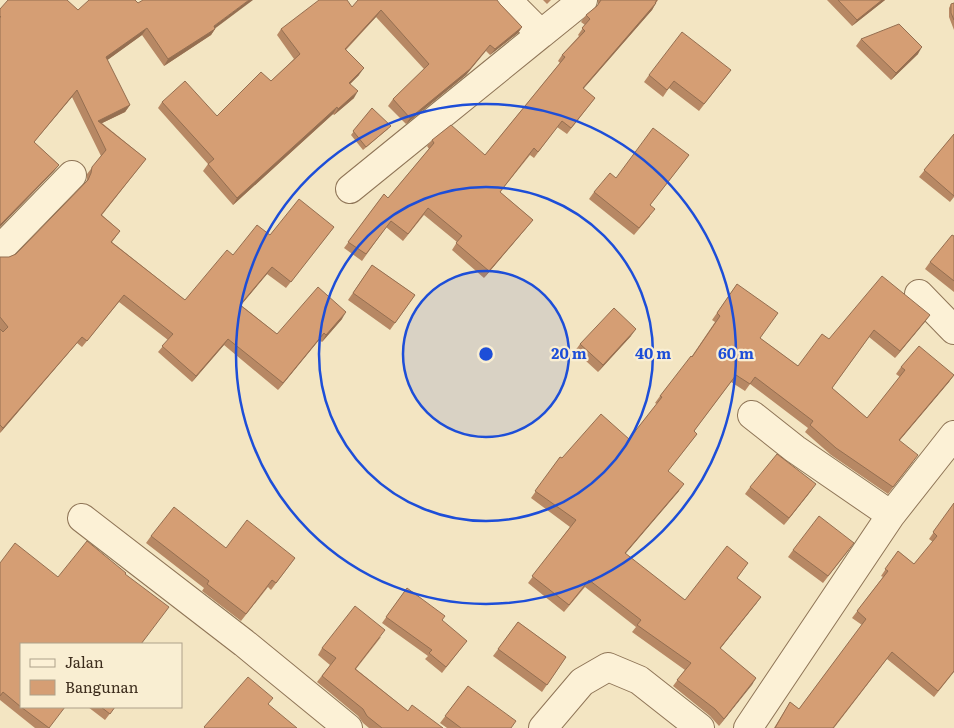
<svg xmlns="http://www.w3.org/2000/svg" width="954" height="728" font-family="Literata,serif">
<style>
.lines{fill:none;stroke-linecap:round;stroke-linejoin:round}
.minor-casing{stroke:#8f7557;stroke-width:30}
.minor{stroke:#fcf1d6;stroke-width:28}
.wall{fill:#b78864}
.shaded-wall{fill:#956f51}
.building{fill:#d59e74;stroke:#956f51}
.ring{fill:none;stroke:#1d4ed8;stroke-width:2.5}
.centre{fill:#1d4ed8;stroke:#f9eed2;stroke-width:2.5}
.ring-label{font-size:15px;text-anchor:middle;font-weight:bold;fill:#1d4ed8;stroke:#f9eed2;stroke-width:4.5;stroke-linejoin:round;paint-order:stroke}
</style>
<rect width="100%" height="100%" fill="#f3e5c2"/>
<g class="lines">
<!-- minor casing -->
<g class="minor-casing">
<path id="minor" d="M507 0 541 34 583 0
M350 189 541 34
M0 249 72 175
M919 294 954 330
M752 415 795 449 891 515
M82 518 244 643 348 728
M543 728 582 682 608 667 639 680 700 728
M748 728 891 515 954 435"/>
</g>
<!-- minor -->
<use href="#minor" class="minor"/>
</g>
<!-- wall -->
<path class="wall" d="M543 0H551L547 4Z
M598 0H658L656 3 652 10 583 89 595 98 567 134 557 127 534 158 530 155 500 192 533 220 528 226 484 278 452 250 457 242 424 215 403 241 386 227 362 261 344 248 384 194 388 198 429 149 427 146 432 140 485 155 560 63 558 61 562 55 579 36 578 35 585 25 581 22 586 15 598 5Z
M827 0H885L852 26Z
M138 3 215 29 211 35 164 66 142 35 107 60 130 105 125 112 102 123 146 159 102 215 120 231 112 242 185 300 233 255 270 235 334 227 286 288 267 274 241 305 277 334 342 319 322 342 319 340 278 390 224 345 192 382 158 352 168 340 119 302 82 347 77 343 0 433V257H9L16 254 86 182 87 179V174L101 156 72 97 34 142 59 165 54 171 0 227V9L78 10Z
M954 3V30L949 17V8L951 4Z
M500 4 522 27 518 33 490 55 486 51 466 75 406 124 388 106 393 99 424 69 376 17 346 50 359 75 350 84 354 98 334 115 333 114 233 205 203 171 208 164 158 108 162 102 217 116 271 81 294 59 277 35 281 29 352 7Z
M861 39 918 54 891 80 856 46Z
M731 70 699 111 669 88 663 97 644 82 649 75Z
M372 108 388 129 363 150 351 135Z
M954 134V197L950 202 919 177Z
M689 155 650 205V216L634 235 589 199 594 192 616 178Z
M954 236V292L925 269 930 262Z
M372 265 415 295 390 330 348 300Z
M737 284 760 338 798 366 829 339 930 315 895 358 869 337 832 388 867 418 900 377 896 374 901 367 954 375 949 382 899 441 913 462 888 494 831 455 805 432 808 428 750 384 745 391 731 382 694 431 697 434 668 471 679 491 625 554 685 600 743 570 737 578 761 597 720 649 756 678 719 726 710 716 673 686 685 670 632 632 636 627 585 587 564 612 528 583 570 527 531 498 560 457 562 458 629 439 657 404 655 403 660 396 692 356 715 322 712 320Z
M631 336 598 372 575 351 580 344Z
M750 487 811 491 784 525 745 494Z
M954 503V672L934 697 887 659 834 728H774L790 702 799 709 862 625 852 618 883 577 881 576 898 551 914 564 933 542 929 539Z
M151 536 226 548 295 558 271 590 268 587 241 621 202 591 204 588 146 543Z
M793 550H849L823 583 788 557Z
M0 563 21 644 49 728H35L0 700Z
M407 588 463 646 442 673 425 659 428 656 382 623Z
M518 622 566 657 542 692 493 656Z
M381 637 356 669 408 711 443 728H369L363 723 358 716 317 682 330 665 318 655 322 648Z
M468 686 511 728H447L440 723Z
M88 707H115L105 720Z"/>
<!-- shaded-wall -->
<path class="shaded-wall" d="M249 0H253L209 33 214 26Z
M882 0H885L852 26 857 20Z
M656 3 652 10 578 95 583 88Z
M381 10 376 17 340 55 345 49Z
M522 27 518 33 490 55 495 49Z
M147 28 142 35 102 64 106 57Z
M215 29 211 35 164 66 168 59Z
M490 45 466 75 406 124 410 118Z
M922 47 918 54 891 80 896 73Z
M364 68 359 75 345 89 349 83Z
M77 90 72 97 29 148 34 142Z
M358 91 354 98 334 115 338 109Z
M130 105 125 112 94 127 98 121Z
M337 107 333 114 233 205 237 198Z
M59 165 54 171 0 227V225Z
M533 220 528 226 484 278 489 271Z
M272 267 267 274 236 311 240 305Z
M346 312 342 319 322 342 326 335Z
M930 315 925 322 895 358 900 351Z
M636 329 631 336 598 372 603 365Z
M324 333 319 340 278 390 283 383Z
M82 337 77 343 0 433 3 428Z
M228 339 224 345 192 382 196 376Z
M954 375 949 382 894 447 899 440Z
M684 484 679 491 620 560 625 553Z
M816 484 811 491 784 525 789 518Z
M761 597 756 604 715 655 720 648Z
M756 678 752 685 719 726 724 719Z"/>
<!-- building -->
<path class="building" d="M8 0H67L78 10 89 0H135L138 3 143 0H249L214 26 215 29 168 59 147 28 106 57 130 105 98 121 146 159 101 215 120 231 111 242 185 300 227 250 233 255 257 225 270 235 299 199 334 227 291 282 272 267 240 305 277 334 318 287 346 312 326 335 324 333 283 383 228 339 196 376 162 346 173 334 124 295 87 341 82 337 3 428 0 425V329L3 332 8 327 0 317V257H9L16 254 88 180 91 173 92 167 106 150 77 90 34 142 59 165 0 225V17H1L0 16V9Z
M319 0H347L352 7 358 0H497L500 4 522 27 495 49 490 45 470 69 410 118 393 99 429 64 381 10 345 49 364 68 349 83 358 91 338 109 337 107 237 198 208 164 214 159 162 102 185 81 217 116 261 72 271 81 300 54 281 29Z
M601 0H657L655 3H656L583 88 595 98 571 128 562 121 538 152 534 148 500 192 533 220 489 271 456 243 462 236 428 208 408 234 391 221 366 254 348 242 384 194 388 198 434 143 432 140 451 125 485 155 565 57 562 55 585 31 582 28 590 19 586 15 597 6Z
M838 0H882L857 20Z
M954 3V20L951 13V4Z
M899 24 922 47 896 73 861 39Z
M682 32 731 70 704 104 674 81 667 90 649 75Z
M372 108 391 126 366 147 353 131Z
M653 128 689 155 650 205 655 209 639 228 594 192 610 173 616 178Z
M954 134V196L924 170Z
M952 235 954 236V281L930 262Z
M372 265 415 295 395 323 353 293Z
M882 276 930 315 900 351 874 330 832 388 867 418 905 370 901 367 919 346 954 375 899 440 918 455 893 487 836 448 810 425 813 421 755 377 750 384 736 375 694 431 697 434 668 471 684 484 625 553 685 600 727 546 748 563 737 578 761 597 720 648 756 678 724 719 715 709 677 680 691 663 637 625 641 620 589 580 569 605 532 576 576 520 535 491 560 457 562 458 601 414 629 439 662 397 660 396 691 356 692 357 720 316 717 313 737 284 778 313 760 338 798 366 822 334 829 339Z
M614 308 636 329 603 365 580 344Z
M777 454 816 484 789 518 750 487Z
M954 503V671L938 691 892 652 833 728H775L790 702 799 709 866 619 857 611 888 571 885 569 898 551 914 564 937 536 933 532Z
M174 507 226 548 247 520 295 558 276 583 272 580 246 614 207 584 209 581 151 536Z
M819 516 854 543 828 576 793 550Z
M87 541 126 573 125 574 169 607 141 644H21V707L3 692 0 696V563L15 543 58 577Z
M407 588 445 616 442 620 467 641 446 667 429 653 432 650 386 617Z
M355 606 385 630 355 669 408 711 412 705 443 728H382L367 716 363 709 322 676 336 658 322 648Z
M518 622 566 657 547 685 498 649Z
M248 677 273 698 268 704 297 728H205L204 727Z
M468 686 516 721 511 728H461L445 716Z
M21 707H65L49 728Z
M101 707H115L110 714Z"/>
<!-- distance rings -->
<circle cx="486" cy="354" r="83" fill="#1d4ed8" fill-opacity=".12"/>
<g class="ring">
<circle cx="486" cy="354" r="83"/>
<circle cx="486" cy="354" r="167"/>
<circle cx="486" cy="354" r="250"/>
</g>
<circle cx="486" cy="354" r="8" class="centre"/>
<g class="ring-label">
<text x="569" y="359">20 m</text>
<text x="653" y="359">40 m</text>
<text x="736" y="359">60 m</text>
</g>
<!-- legend -->
<rect x="20" y="643" width="162" height="65" fill="#f9eed2" stroke="#aea18a"/>
<rect x="30" y="659" width="25" height="8" fill="#fcf1d6" stroke="#aea18a"/>
<text x="65" y="668" font-size="15" fill="#3d2d1d">Jalan</text>
<rect x="30" y="680" width="25" height="15" fill="#d59e74" stroke="#aea18a"/>
<text x="65" y="693" font-size="15" fill="#3d2d1d">Bangunan</text>
</svg>
